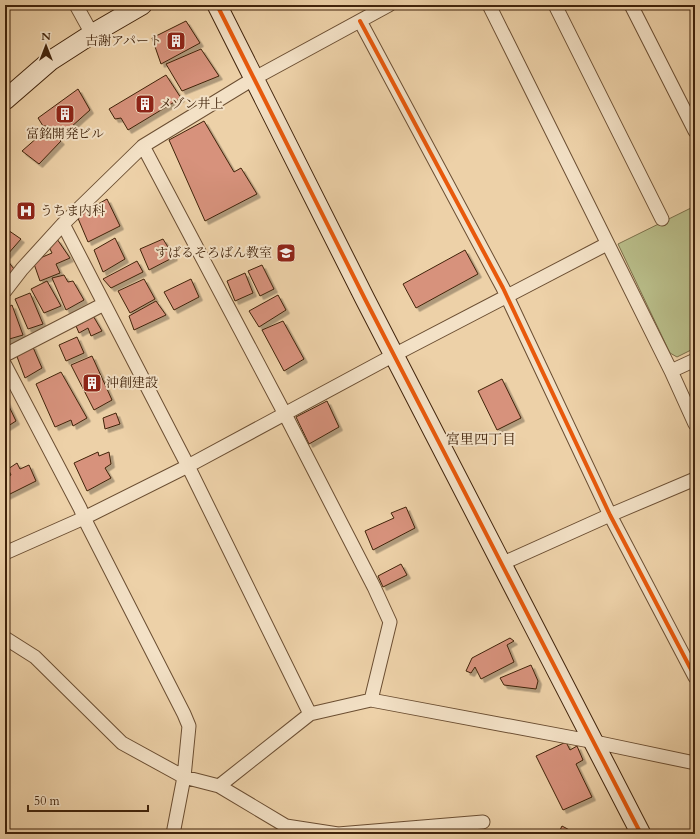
<svg xmlns="http://www.w3.org/2000/svg" width="700" height="839" font-family="Cardo,'Noto Serif JP',serif">
<style>
.green{fill:#b8bc88;stroke:#7c704a}
.building{fill:#d7927b;stroke:#40230b;filter:url(#shadow)}
.lines{fill:none;stroke-linecap:round;stroke-linejoin:round}
.street-casing{stroke:#6b4e32;stroke-width:15}
.secondary-casing{stroke:#40230b;stroke-width:21}
.street{stroke:#f3e1c6;stroke-width:13}
.secondary{stroke:#f3e1c6;stroke-width:19}
.cycleway-casing{stroke:#f3e1c6;stroke-width:6}
.cycleway{stroke:#e8590c;stroke-width:4}
.labels{text-anchor:middle;dominant-baseline:central;stroke-width:4;stroke-linejoin:round;paint-order:stroke}
.poi-label{font-size:13px;fill:#40230b;stroke:#f3e1c6;text-anchor:start}
.neighbourhood-label{font-size:14px;fill:#40230b;stroke:#f3e1c6}
</style>
<defs>
<filter id="shadow"><feDropShadow dx="3.5" dy="3.5" stdDeviation="0" flood-color="#0004"/></filter>
</defs>
<rect width="100%" height="100%" fill="#edd1a8"/>
<filter id="stains"><feTurbulence type="fractalNoise" baseFrequency=".005" numOctaves="4"/><feColorMatrix values="0 0 0 0 .2 0 0 0 0 .09 0 0 0 0 .02 0 0 0 .5 -.17"/></filter>
<radialGradient id="worn" r=".72"><stop offset=".6" stop-color="#630" stop-opacity="0"/><stop offset="1" stop-color="#630" stop-opacity=".3"/></radialGradient>
<!-- green -->
<path class="green" d="M695 206V348L677 357 670 353 618 244Z"/>
<!-- building -->
<path class="building" d="M186 21 200 43 161 64 152 38Z
M201 49 219 76 182 91 166 64Z
M166 75 181 98 128 130 121 118 115 119 109 109Z
M78 89 90 110 61 136 49 126H43L38 118Z
M204 121 234 172 241 168 257 194 205 221 169 140Z
M47 129 61 141 39 164 22 151Z
M107 199 120 226 88 242 77 216Z
M5 228 21 239 7 255 5 252Z
M115 238 125 259 103 272 94 250Z
M57 239 70 258 56 264 60 273 40 281 33 261 52 253 48 245Z
M163 239 174 257 149 270 140 249Z
M465 250 478 274 416 308 403 284Z
M7 260 14 269 5 278V262Z
M137 261 143 272 111 288 103 279Z
M262 265 274 289 260 296 248 271Z
M245 273 253 293 235 301 227 281Z
M64 275 68 282 73 281 84 300 66 310 52 278Z
M144 279 155 299 130 313 118 291Z
M191 279 199 297 174 310 164 292Z
M47 281 61 306 44 313 31 289Z
M30 293 43 324 28 329 15 299Z
M278 295 286 310 259 327 249 311Z
M156 301 166 315 134 330 129 316Z
M12 305 23 335 6 340 5 309Z
M92 314 102 331 91 336 88 328 79 333 76 326 84 322Z
M283 321 304 359 284 371 262 330Z
M77 337 84 353 66 361 59 345Z
M32 345 42 368 25 378 16 354Z
M92 356 112 400 94 410 71 365Z
M61 372 87 418 73 426 71 420 55 427 36 384Z
M502 379 521 418 497 430 478 391Z
M5 398 16 421 5 428Z
M327 401 339 427 309 444 296 417Z
M116 413 120 424 105 429 103 418Z
M98 452 99 456 109 452 111 464 105 468 111 478 87 491 74 463Z
M17 463 20 469 29 465 36 481 6 496 5 478 11 475 8 469Z
M406 507 415 528 373 550 365 531 394 518 391 513Z
M401 564 407 575 383 587 378 576Z
M510 638 514 641 507 645 514 662 481 679 475 667 471 673 466 671 472 658Z
M531 665 538 681 536 689 504 685 500 678Z
M566 742 570 750 577 746 583 760 576 764 592 797 563 810 536 756Z
M562 826 577 834H558Z"/>
<g class="lines">
<!-- street casing -->
<g class="street-casing">
<path id="street" d="M76 5 92 34
M489 5 671 371 695 424
M555 5 662 219
M631 5 695 131
M360 21 503 288 610 515 695 677
M143 146 288 420 374 587 390 622 371 700
M63 224 188 466 310 714
M5 291 22 269 63 224 143 146 253 79 389 5
M5 355 104 304
M5 365 80 508 87 524 184 714 189 726 184 777 173 834
M671 371 695 360
M5 553 84 518 188 466 394 355 607 244
M501 564 610 515 695 479
M5 638 35 657 122 743 184 777 219 786 286 826 338 834 483 822
M219 786 310 714 371 700 595 742 695 763"/>
</g>
<!-- secondary casing -->
<g class="secondary-casing">
<path id="secondary" d="M217 5 365 299 641 834
M5 100 50 61 92 34 142 5"/>
</g>
<!-- street -->
<use href="#street" class="street"/>
<!-- secondary -->
<use href="#secondary" class="secondary"/>
<!-- cycleway casing -->
<g class="cycleway-casing">
<path id="cycleway" d="M217 5 365 299 641 834
M360 21 503 288 610 515 695 677"/>
</g>
<!-- cycleway -->
<use href="#cycleway" class="cycleway"/>
</g>
<!-- icons -->
<defs>
<g id="building-square" transform="scale(1)"><rect x="-9" y="-9" width="18" height="18" rx="4" fill="#8f2418" stroke="#f3e1c6"/><path d="M-4-6H4V6H1V3H-1V6H-4ZM-2.5-4.3h1.7v1.8h-1.7ZM.8-4.3h1.7v1.8H.8ZM-2.5-1h1.7V.8h-1.7ZM.8-1h1.7V.8H.8Z" fill="#fff"/></g>
<g id="hospital-square" transform="scale(1)"><rect x="-9" y="-9" width="18" height="18" rx="4" fill="#8f2418" stroke="#f3e1c6"/><path d="M-5-5h3v3.5h4V-5h3V5h-3V1.5h-4V5h-3Z" fill="#fff"/></g>
<g id="school-square" transform="scale(1)"><rect x="-9" y="-9" width="18" height="18" rx="4" fill="#8f2418" stroke="#f3e1c6"/><path d="M0-5L7-2L0 1L-7-2ZM-4 1L0 2.5L4 1V4Q0 6-4 4Z" fill="#fff"/></g>
</defs>
<g fill-rule="evenodd">
<use href="#building-square" x="176" y="41"/>
<use href="#building-square" x="145" y="104"/>
<use href="#building-square" x="65" y="114"/>
<use href="#hospital-square" x="26" y="211"/>
<use href="#school-square" x="286" y="253"/>
<use href="#building-square" x="92" y="383"/>
</g>
<g class="labels">
<!-- poi labels -->
<g class="poi-label">
<text x="162" y="41" text-anchor="end">古謝アパート</text>
<text x="159" y="104">メゾン井上</text>
<text x="65" y="134" text-anchor="middle">富銘開発ビル</text>
<text x="40" y="211">うちま内科</text>
<text x="272" y="253" text-anchor="end">すばるそろばん教室</text>
<text x="106" y="383">沖創建設</text>
</g>
<!-- neighbourhood labels -->
<g class="neighbourhood-label">
<text x="481" y="439">宮里四丁目</text>
</g>
</g>
<!-- margin -->
<rect width="700" height="839" fill="none" stroke="#edd1a8" stroke-width="20"/>
<rect x="6" y="6" width="688" height="827" fill="none" stroke="#40230b" stroke-width="2"/>
<rect x="10" y="10" width="680" height="819" fill="none" stroke="#40230b"/>
<!-- north arrow -->
<g transform="translate(46 46)" stroke="#f3e1c6" stroke-width="3" paint-order="stroke">
<path d="M0-3L7 15L0 10L-7 15Z" fill="#40230b"/>
<text y="-6" font-size="11" font-weight="bold" text-anchor="middle" fill="#40230b">N</text>
</g>
<!-- scale -->
<path d="M28 805v6h120v-6" fill="none" stroke="#40230b" stroke-width="2"/>
<text x="34" y="805" font-size="12" fill="#40230b" stroke="#f3e1c6" stroke-width="3" paint-order="stroke">50 m</text>
<rect width="100%" height="100%" filter="url(#stains)"/>
<rect width="100%" height="100%" fill="url(#worn)"/>
</svg>
